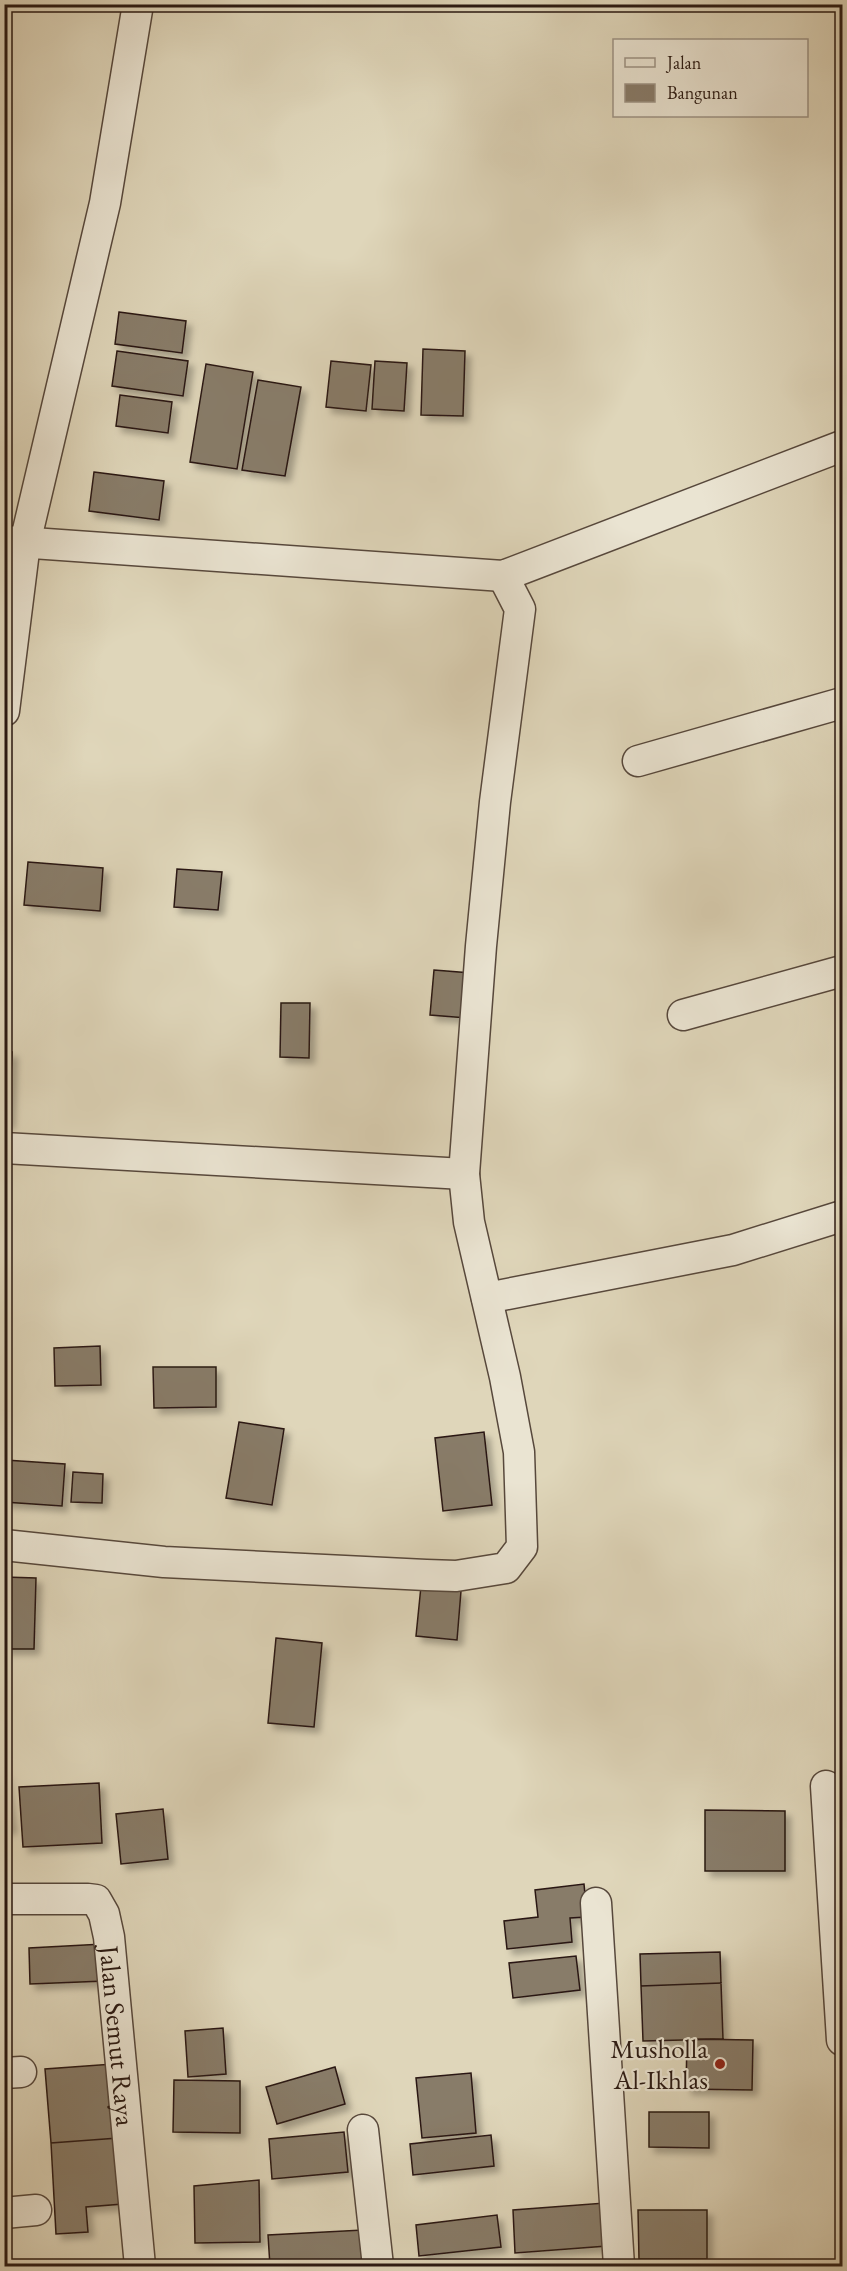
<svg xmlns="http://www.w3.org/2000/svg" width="847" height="2271" font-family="'EB Garamond',serif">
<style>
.building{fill:#887b69;stroke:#2a1912;stroke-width:1.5;filter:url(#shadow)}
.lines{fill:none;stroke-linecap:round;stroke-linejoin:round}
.street-casing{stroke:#57483c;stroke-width:33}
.street{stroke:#eae4d2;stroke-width:30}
.poi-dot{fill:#8f2418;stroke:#eae4d2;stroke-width:2}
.labels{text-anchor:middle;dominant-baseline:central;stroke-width:4.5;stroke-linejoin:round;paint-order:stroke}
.street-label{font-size:27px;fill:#2a1912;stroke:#eae4d2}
.poi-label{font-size:27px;fill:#2a1912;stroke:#eae4d2;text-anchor:end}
</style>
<defs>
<filter id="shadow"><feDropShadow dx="5.5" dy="5.5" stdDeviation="3" flood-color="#0004"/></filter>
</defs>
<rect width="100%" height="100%" fill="#dfd6ba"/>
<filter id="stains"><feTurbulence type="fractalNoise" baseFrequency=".00333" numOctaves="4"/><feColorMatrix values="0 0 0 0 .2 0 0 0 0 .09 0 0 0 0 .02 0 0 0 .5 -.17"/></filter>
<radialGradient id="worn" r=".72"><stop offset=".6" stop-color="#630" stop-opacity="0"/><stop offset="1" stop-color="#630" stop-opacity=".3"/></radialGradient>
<!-- building -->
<path class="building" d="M119 312 186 321 182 353 115 344Z
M423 349 465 351 463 416 421 415Z
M117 351 188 361 183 396 112 386Z
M331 361 371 365 366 411 326 407Z
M375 361 407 363 404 411 372 409Z
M206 364 253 372 237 469 190 462Z
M258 380 301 387 285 476 242 470Z
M120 395 172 402 168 433 116 426Z
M94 472 164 481 159 520 89 511Z
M28 862 103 868 100 911 24 905Z
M177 869 222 872 218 910 174 907Z
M434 970 471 973 467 1018 430 1015Z
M281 1003H310L309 1058 280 1057Z
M4 1052H12L9 1123H4Z
M100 1346 101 1385 55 1386 54 1348Z
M153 1367H216V1407L154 1408Z
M239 1422 284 1429 272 1505 226 1498Z
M484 1432 492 1505 443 1511 435 1438Z
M5 1460 65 1464 62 1506 4 1502Z
M73 1472 103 1474 102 1503 71 1502Z
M4 1577 36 1578 34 1649H4Z
M421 1586 461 1591 457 1640 416 1636Z
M276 1638 322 1643 314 1727 268 1723Z
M4 1771 11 1828 4 1829Z
M99 1783 102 1843 23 1847 19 1787Z
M163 1809 168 1859 121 1864 116 1814Z
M705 1810 785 1811V1871H705Z
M584 1884 587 1917 570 1918 572 1942 507 1949 504 1921 538 1917 535 1890Z
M103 1944 105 1981 30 1984 29 1948Z
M720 1952 721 1983 641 1986 640 1954Z
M576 1956 580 1990 513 1998 509 1963Z
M721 1983 723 2039 643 2041 641 1986Z
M223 2028 226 2074 188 2077 185 2031Z
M687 2039 753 2040 752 2090 686 2089Z
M113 2064 118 2138 51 2143 45 2069Z
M335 2067 345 2104 277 2124 266 2087Z
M471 2073 476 2133 422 2138 416 2078Z
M174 2080 240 2081V2133L173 2132Z
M649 2112H709V2148L649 2147Z
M344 2132 348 2172 272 2179 269 2139Z
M491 2135 494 2166 413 2175 410 2144Z
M118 2138 123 2204 86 2207 88 2232 56 2234 51 2143Z
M259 2180 260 2242 195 2243 194 2186Z
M605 2203 607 2246 515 2253 513 2210Z
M638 2210H707V2259H639Z
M497 2215 501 2247 419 2256 416 2225Z
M363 2230 365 2266H270L268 2235Z"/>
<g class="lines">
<!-- street casing -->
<g class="street-casing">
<g id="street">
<path d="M4 541 503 576 842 446"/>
<path d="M4 711 25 543 105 203 138 4"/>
<path d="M638 761 842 703"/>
<path d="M683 1015 842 971"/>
<path d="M4 1148 464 1174"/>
<path d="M487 1298 733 1250 842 1216"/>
<path d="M4 1545 164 1562 426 1575 456 1576 506 1568 522 1547 519 1452 505 1377 469 1222 464 1174 481 946 495 802 520 609 503 576"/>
<path d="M826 1786 842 2040"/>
<path id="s1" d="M4 1899H88L96 1900 104 1914 109 1937 140 2266"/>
<path d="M596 1903 619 2266"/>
<path d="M4 2073 21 2072"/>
<path d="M363 2130 378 2266"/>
<path d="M4 2213 36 2210"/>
</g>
</g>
<!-- street -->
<use href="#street" class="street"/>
</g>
<!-- markers -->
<circle class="poi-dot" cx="720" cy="2064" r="6"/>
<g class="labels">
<!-- street labels -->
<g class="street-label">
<text stroke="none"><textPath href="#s1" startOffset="231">Jalan Semut Raya</textPath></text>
</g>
<!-- poi labels -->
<g class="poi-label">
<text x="708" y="2048">Musholla<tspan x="708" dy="31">Al-Ikhlas</tspan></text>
</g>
</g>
<!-- margin -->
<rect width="847" height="2271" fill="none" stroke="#dfd6ba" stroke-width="24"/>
<rect x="6" y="6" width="835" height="2259" fill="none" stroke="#2a1912" stroke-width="3"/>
<rect x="12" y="12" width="823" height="2247" fill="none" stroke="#2a1912" stroke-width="1.5"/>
<!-- legend -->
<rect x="613" y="39" width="195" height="78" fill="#eae4d2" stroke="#9d9385" stroke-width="1.5"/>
<rect x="625" y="58" width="30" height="9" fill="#eae4d2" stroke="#9d9385" stroke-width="1.5"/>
<text x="667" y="69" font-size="18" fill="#2a1912">Jalan</text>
<rect x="625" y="84" width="30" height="18" fill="#887b69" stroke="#9d9385" stroke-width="1.5"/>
<text x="667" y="99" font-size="18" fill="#2a1912">Bangunan</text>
<rect width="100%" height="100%" filter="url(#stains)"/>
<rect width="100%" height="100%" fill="url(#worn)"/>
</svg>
